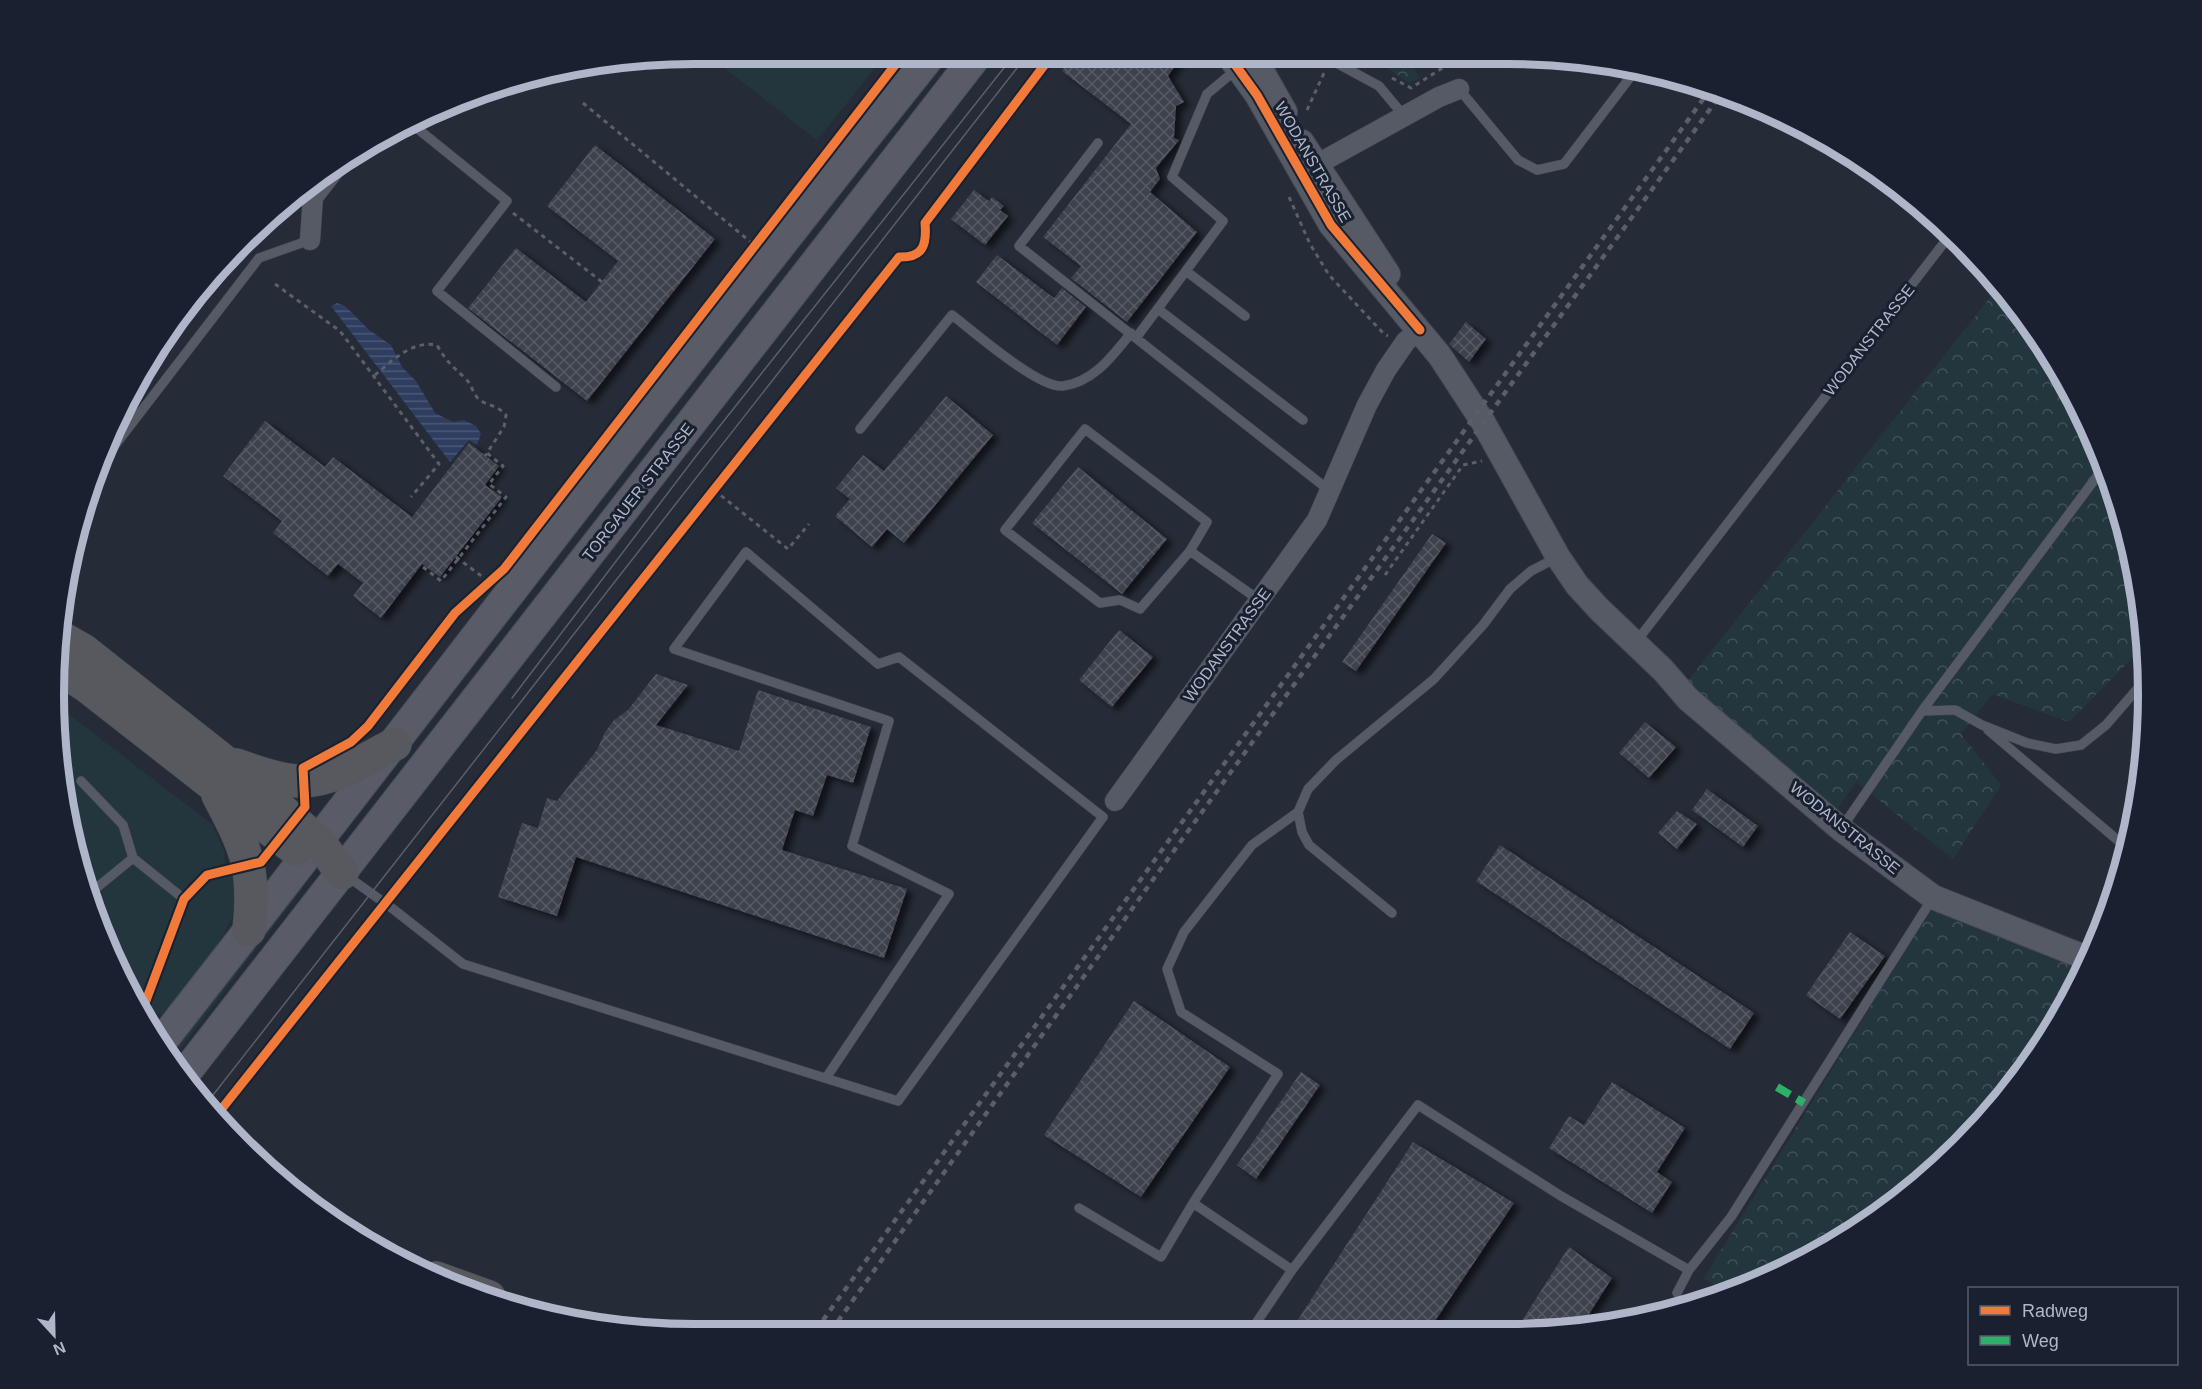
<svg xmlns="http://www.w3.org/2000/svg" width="2202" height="1389" font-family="Arial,sans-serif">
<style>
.green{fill:#23363d}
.forest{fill:url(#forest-crowns)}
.water{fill:url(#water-rules)}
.building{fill:url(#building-cross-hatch);filter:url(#shadow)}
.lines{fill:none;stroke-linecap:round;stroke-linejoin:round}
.service-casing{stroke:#434750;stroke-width:10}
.minor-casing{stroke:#434750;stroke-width:21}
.tertiary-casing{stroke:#434750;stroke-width:26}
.primary-casing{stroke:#434953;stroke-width:32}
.motorway-casing{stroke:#434852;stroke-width:34}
.path{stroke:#5a5f68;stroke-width:3;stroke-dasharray:4.5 4.5;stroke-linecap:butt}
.service{stroke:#565a64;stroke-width:9}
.minor{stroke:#565a64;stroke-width:20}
.tertiary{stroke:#565a64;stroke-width:24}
.primary{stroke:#595c67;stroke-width:30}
.motorway{stroke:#57595e;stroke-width:33}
.tram{stroke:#5a5e68;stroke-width:1.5}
.rail{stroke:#5a5e68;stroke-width:4.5;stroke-dasharray:6 6;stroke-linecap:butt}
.quiet{stroke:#2db169;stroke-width:8;stroke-dasharray:15 8;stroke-linecap:butt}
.cycleway-casing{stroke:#192131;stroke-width:13}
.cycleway{stroke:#f17a3a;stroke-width:9}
.labels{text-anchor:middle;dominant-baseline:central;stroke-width:6;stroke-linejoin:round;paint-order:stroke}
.street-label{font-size:16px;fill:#afb6c9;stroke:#192131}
.rim{fill:none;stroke:#afb6c9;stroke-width:8}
</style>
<defs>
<pattern id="forest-crowns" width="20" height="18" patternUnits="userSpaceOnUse" patternTransform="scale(1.5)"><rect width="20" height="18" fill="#23363d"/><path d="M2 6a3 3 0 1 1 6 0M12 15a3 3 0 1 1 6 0" fill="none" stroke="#405158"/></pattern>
<pattern id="water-rules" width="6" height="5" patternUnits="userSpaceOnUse" patternTransform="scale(1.5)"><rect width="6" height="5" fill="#2f3e60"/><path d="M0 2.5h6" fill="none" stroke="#4b5875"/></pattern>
<pattern id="building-cross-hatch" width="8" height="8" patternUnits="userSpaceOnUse" patternTransform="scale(1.5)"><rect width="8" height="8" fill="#3e424d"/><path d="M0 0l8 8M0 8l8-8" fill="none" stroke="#575b65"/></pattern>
<filter id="shadow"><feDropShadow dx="6" dy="4" stdDeviation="3" flood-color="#0009"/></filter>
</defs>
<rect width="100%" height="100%" fill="#262c37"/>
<!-- green -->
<path class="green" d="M714 60H864L875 68 817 140Z
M55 704 212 824 224 851 226 875 240 874 232 918 215 950 165 1015 139 1010 120 977 76 861Z
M299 886 302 889 299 893 171 1061 166 1056Z"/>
<!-- forest -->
<path class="forest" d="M1382 59H1408L1420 78 1409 83 1386 67Z
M1999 286C2020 315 2046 344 2063 375 2106 453 2141 557 2144 646L2069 722 1992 694 1961 734 2001 785 1953 859 1856 782 1837 809 1687 682Z
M1931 908 2088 963 2082 978 2015 1085 1930 1176 1827 1249 1724 1292 1704 1278Z"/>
<!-- water -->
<path class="water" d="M337 303 345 306 369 330 391 345 402 367 416 381 435 413 453 422 464 420 476 426 481 434 477 445 469 440 450 462 331 306Z"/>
<!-- building -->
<path class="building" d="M1069 59H1180L1168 76 1184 102 1176 106 1174 138 1179 140 1156 168 1160 179 1150 192 1197 232 1127 322 1071 278 1081 266 1043 237 1131 124 1062 71Z
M595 145 715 239 587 401 468 308 516 248 586 302 618 261 547 206Z
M974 190 989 201 992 197 1004 206 1000 210 1008 216 985 245 951 219Z
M997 255 1054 298 1062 288 1086 307 1057 345 976 282Z
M1466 322 1486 339 1469 362 1449 344Z
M946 396 993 435 904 543 887 529 872 547 835 516 850 499 836 488 863 455 884 471Z
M265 421 325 467 333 457 412 517 469 443 499 466 485 485 502 497 440 577 422 564 381 618 353 596 363 583 338 564 328 576 273 533 282 521 223 476Z
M1078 467 1167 539 1122 594 1032 523Z
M1432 534 1446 543 1356 671 1342 662Z
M1119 630 1153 657 1112 707 1079 680Z
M656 674 688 685 656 725 739 751 758 690 871 727 853 783 827 775 813 816 795 810 782 850 907 889 884 958 576 857 557 916 498 897 522 823 538 828 547 798 557 801 597 750 605 732 614 720 628 710Z
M1645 722 1676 747 1649 778 1619 753Z
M1707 789 1758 826 1743 847 1692 810Z
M1677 811 1697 824 1677 849 1658 833Z
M1500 845 1754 1013 1730 1049 1476 881Z
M1850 932 1885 956 1840 1019 1806 995Z
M1134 1001 1230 1067 1141 1197 1044 1135Z
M1301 1072 1320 1085 1256 1179 1237 1165Z
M1612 1082 1685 1128 1657 1172 1672 1182 1652 1213 1549 1148 1569 1116 1584 1125Z
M1413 1142 1514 1203 1427 1333 1290 1332Z
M1569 1247 1612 1278 1586 1319 1597 1326 1550 1334 1514 1333Z"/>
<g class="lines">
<!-- service casing -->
<g class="service-casing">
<path id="service" d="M1329 59 1379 86 1404 116
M1459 89 1518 160 1537 170 1564 164 1635 71
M413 125 507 201 437 291 556 387
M1098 143 1019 246 1330 491
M1186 271 1245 316
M1158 309 1303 420
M1136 338 1223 221 1172 177 1207 94 1238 68
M860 429 952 315C973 331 1039 389 1063 386 1094 382 1113 355 1131 333
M96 470 259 258 310 240
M1190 551 1140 609 1120 600 1100 603 1005 530 1085 429 1207 522 1190 551 1259 600
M1636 642 1950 235
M1922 711 1955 710 1982 725 2027 743 2056 749 2081 745 2106 725 2145 680
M1988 730 2128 849
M81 781 123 825 133 858 184 899
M1298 812 1252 845 1184 932 1167 969 1181 1012 1278 1074 1193 1203 1292 1270 1418 1105 1561 1196 1689 1270 1731 1217 1932 899
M1841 829 1922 711 2104 467
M347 876 393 909 463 964 898 1101 1103 817 899 657 878 664 746 552 674 649 889 721 852 846 949 894 826 1078
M89 894 133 858
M94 910 101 921V928
M1392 913 1309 845 1302 832 1298 812 1308 789 1336 760 1434 679 1483 625 1510 589 1531 571 1558 557
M1079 1208 1161 1257 1193 1203
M1677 1293 1689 1270
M1252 1329 1292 1270"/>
</g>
<!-- minor casing -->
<g class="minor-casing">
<path id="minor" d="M1305 171 1439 97 1459 89
M310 240 313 197 341 161
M1115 801 1317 520 1367 405 1386 370 1406 341 1420 330"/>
</g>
<!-- tertiary casing -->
<g class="tertiary-casing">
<path id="tertiary" d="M1231 59 1257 95 1331 225 1440 356 1483 422 1558 557 1577 585 1599 609 1663 670 1688 699 1841 829 1933 897 2089 959
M1255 59 1285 112
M1302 142 1388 274"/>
</g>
<!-- primary casing -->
<g class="primary-casing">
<path id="primary" d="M159 1045C416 717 667 385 927 60
M183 1076 974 59"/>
</g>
<!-- motorway casing -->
<g class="motorway-casing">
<path id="motorway" d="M60 637 83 650 225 762 319 842 342 873
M57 667 88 687 295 849
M236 765C257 772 282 782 304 781 336 780 367 758 395 744
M218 795C246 848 256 869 249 930
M436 1278 489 1297"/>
</g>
<!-- path -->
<path class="path" d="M1392 78 1411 88 1444 67
M583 103 753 244
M1307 110 1324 73
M1289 197 1310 244 1329 275 1384 334 1388 336
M513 213 602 282
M275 284 340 331 439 464 411 497
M375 375C392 361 412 340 437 345 445 360 453 367 465 378 472 384 473 396 481 401 490 406 498 406 506 415L504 427 485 456
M714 490 788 549 809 524
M456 557 488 581
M423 567 441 581 506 497 489 484 503 466 487 453
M1385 575 1463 465 1482 461"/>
<!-- service -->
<use href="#service" class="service"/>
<!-- minor -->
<use href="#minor" class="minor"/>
<!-- tertiary -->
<use href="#tertiary" class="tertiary"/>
<!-- primary -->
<use href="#primary" class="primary"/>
<!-- motorway -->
<use href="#motorway" class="motorway"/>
<!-- tram -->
<path class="tram" d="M512 698 696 456 1011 59
M206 1104 1024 59"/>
<!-- rail -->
<path class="rail" d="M816 1330 1709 91
M831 1331 1147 888 1721 94"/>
<!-- quiet -->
<path class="quiet" d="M1777 1087 1804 1103"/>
<!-- cycleway casing -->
<g class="cycleway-casing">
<path id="cycleway" d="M1231 59 1257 95 1331 225 1420 330
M141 1014 184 899 207 875 261 862 305 807 303 768 351 742 368 726 455 613 504 569 899 60
M216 1116 899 257C923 258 927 245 925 223L1049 59"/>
</g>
<!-- cycleway -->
<use href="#cycleway" class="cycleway"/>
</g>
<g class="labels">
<!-- street labels -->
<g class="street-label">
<text transform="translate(1313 162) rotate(60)">WODANSTRASSE</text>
<text transform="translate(1869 340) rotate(-52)">WODANSTRASSE</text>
<text transform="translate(638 492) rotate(-52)">TORGAUER STRASSE</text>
<text transform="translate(1227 645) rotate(-54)">WODANSTRASSE</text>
<text transform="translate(1845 828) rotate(39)">WODANSTRASSE</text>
</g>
</g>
<!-- crop -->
<path d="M0 0H2202V1389H0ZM694 64H1508A630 630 0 0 1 2138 694V694A630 630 0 0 1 1508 1324H694A630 630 0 0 1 64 694V694A630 630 0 0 1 694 64Z" fill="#192131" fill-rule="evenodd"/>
<path class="rim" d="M694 64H1508A630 630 0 0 1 2138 694V694A630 630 0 0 1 1508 1324H694A630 630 0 0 1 64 694V694A630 630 0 0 1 694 64Z"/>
<!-- legend -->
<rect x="1968" y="1287" width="210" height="78" fill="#192131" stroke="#555d6e" stroke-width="1.5"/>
<rect x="1980" y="1306" width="30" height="9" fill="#f17a3a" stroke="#555d6e" stroke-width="1.5"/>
<text x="2022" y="1317" font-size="18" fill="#afb6c9">Radweg</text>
<rect x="1980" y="1336" width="30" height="9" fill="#2db169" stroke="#555d6e" stroke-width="1.5"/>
<text x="2022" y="1347" font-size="18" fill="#afb6c9">Weg</text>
<!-- north arrow -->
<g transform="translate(54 1335) rotate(158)" stroke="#192131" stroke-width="4.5" paint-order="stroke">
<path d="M0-4.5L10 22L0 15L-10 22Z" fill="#afb6c9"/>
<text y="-9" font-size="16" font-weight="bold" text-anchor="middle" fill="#afb6c9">N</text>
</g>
</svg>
